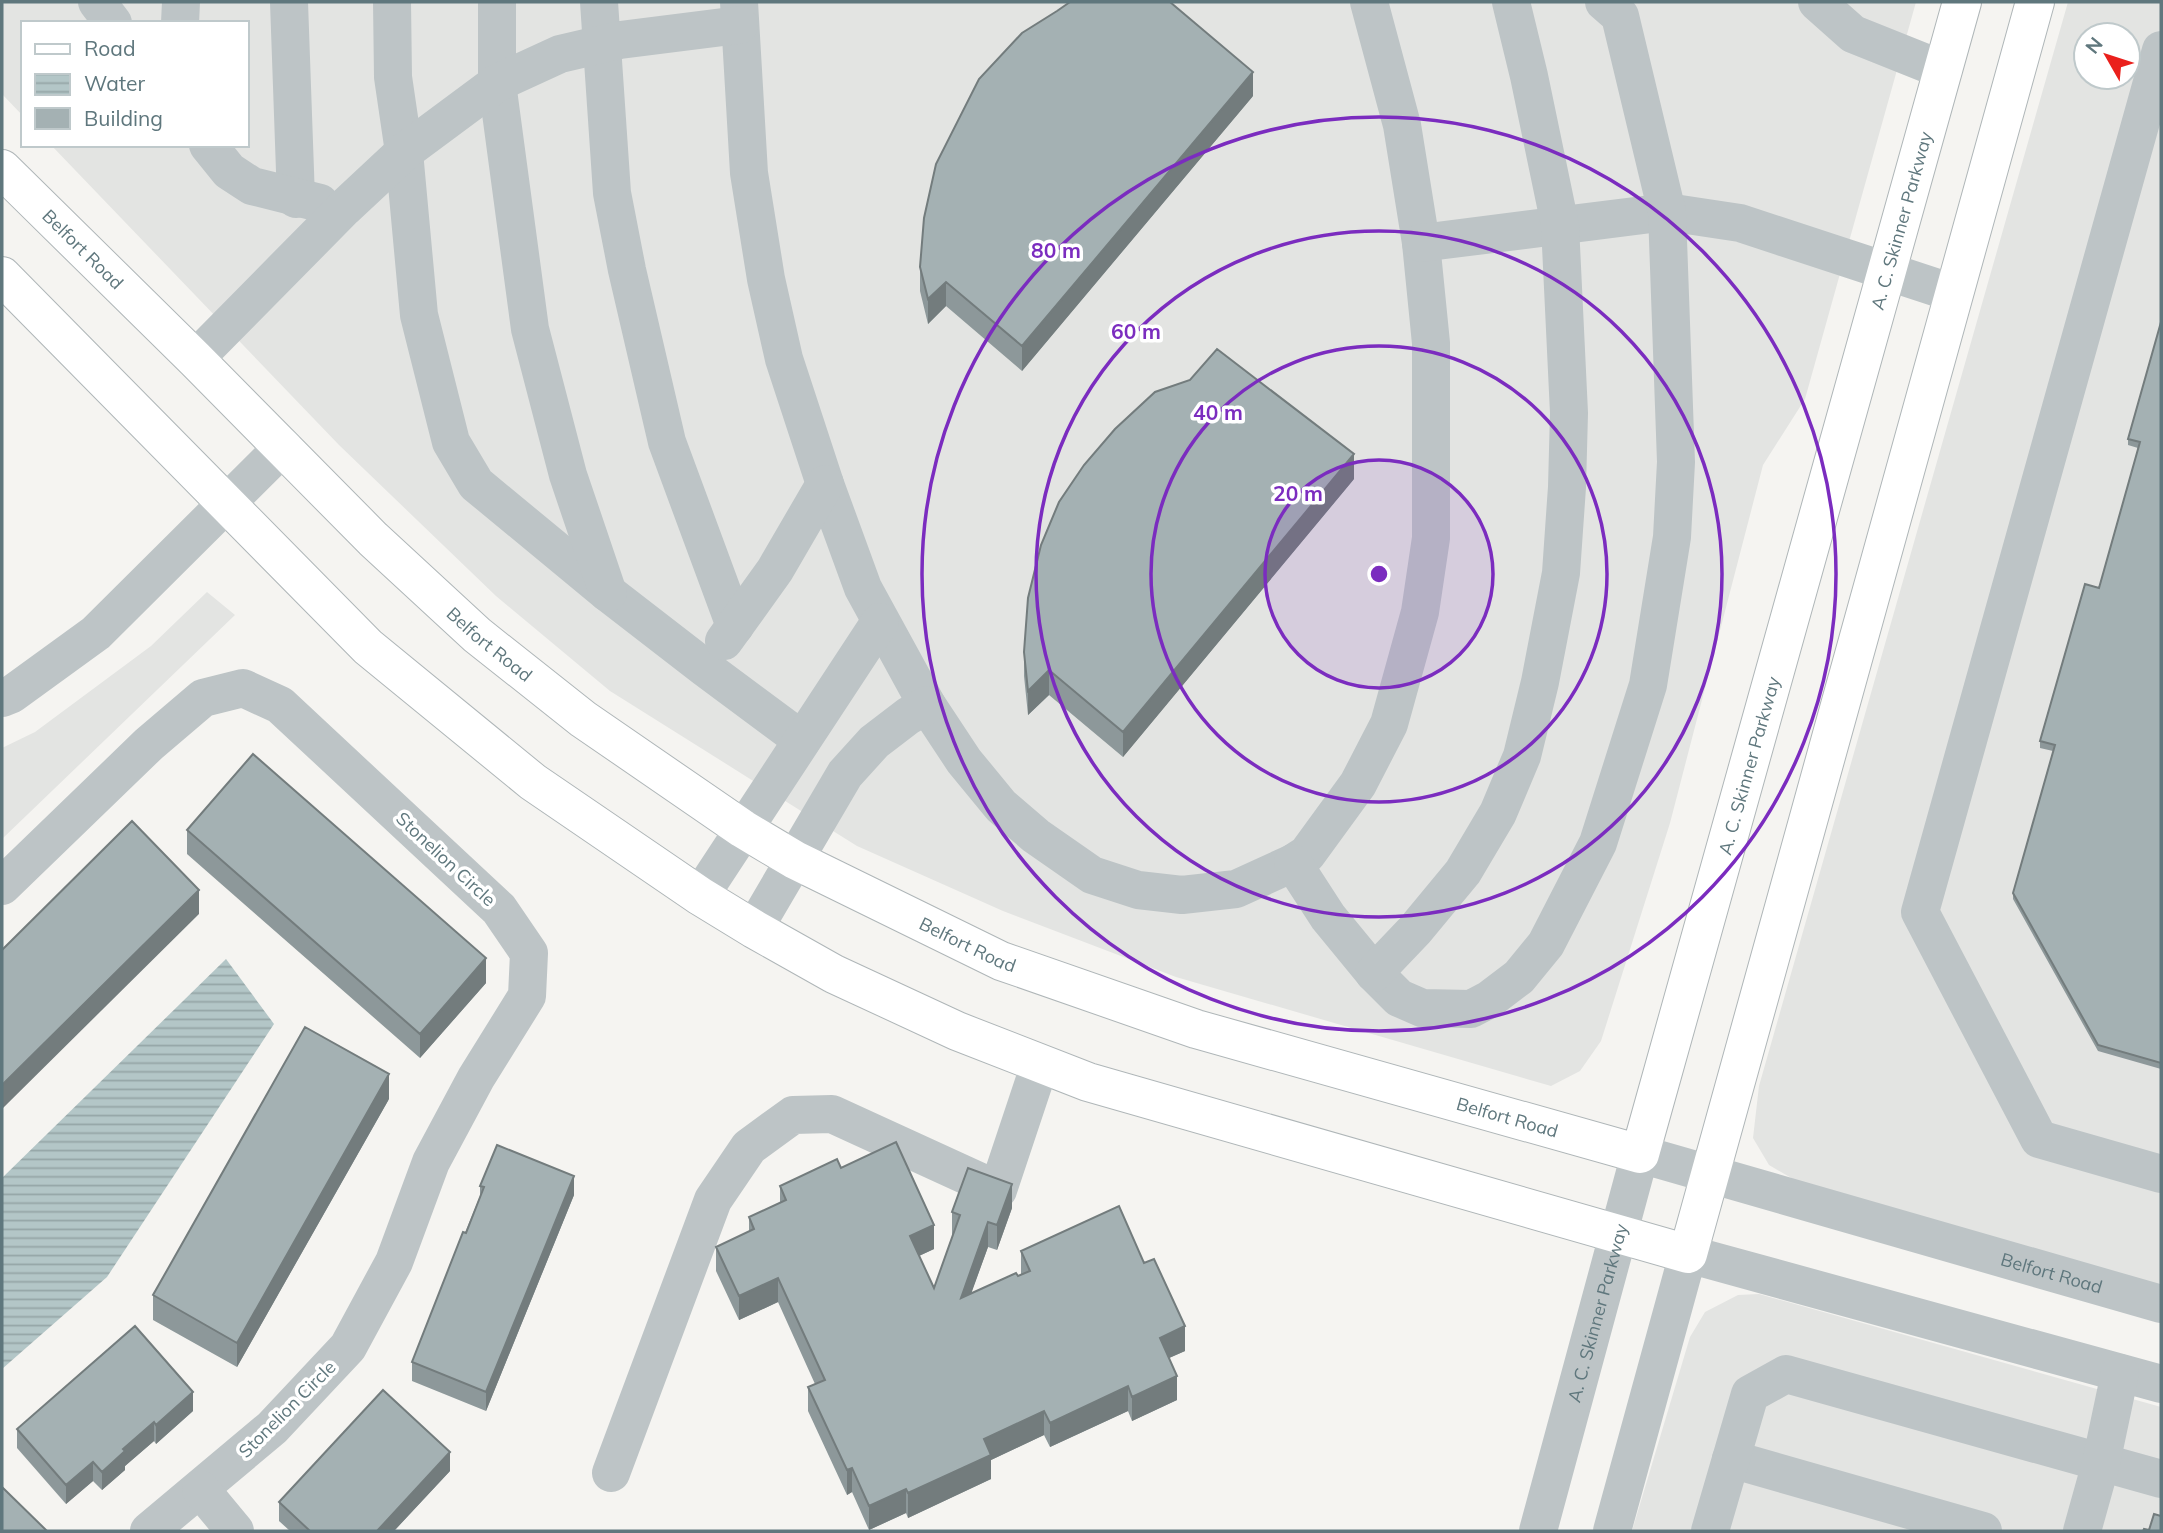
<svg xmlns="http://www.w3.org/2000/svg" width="2163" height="1533" font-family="Mulish,sans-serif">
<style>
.built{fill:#e3e4e2;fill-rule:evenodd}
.water{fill:url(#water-rules)}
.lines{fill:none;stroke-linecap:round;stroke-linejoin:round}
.major-casing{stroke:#afb6b8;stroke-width:40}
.minor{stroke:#bdc4c6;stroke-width:38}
.major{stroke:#fff;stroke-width:38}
.wall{fill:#8d989a}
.shaded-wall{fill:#737c7d}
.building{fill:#a4b1b3;stroke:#737c7d;stroke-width:2}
.ring{fill:none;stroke:#7b2cbf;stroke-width:3.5}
.labels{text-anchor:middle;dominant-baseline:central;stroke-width:7;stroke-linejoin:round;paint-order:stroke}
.street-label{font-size:18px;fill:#5f777d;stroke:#fff}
.centre{fill:#7b2cbf;stroke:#fff;stroke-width:3.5}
.ring-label{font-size:21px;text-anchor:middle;font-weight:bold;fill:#7b2cbf;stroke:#fff;stroke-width:7;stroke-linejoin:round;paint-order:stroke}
</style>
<defs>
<pattern id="water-rules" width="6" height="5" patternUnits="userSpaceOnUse" patternTransform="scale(1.75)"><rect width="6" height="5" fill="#b3c6c7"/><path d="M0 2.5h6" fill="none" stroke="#95a6a7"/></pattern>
</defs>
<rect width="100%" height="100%" fill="#f5f4f1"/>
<!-- built -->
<path class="built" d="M2 2H1916L1805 399 1763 465 1670 823 1601 1041 1580 1071 1551 1086 1176 977 1003 911 857 846 610 691 496 596 339 445 51 145H247V23H23V116L2 94Z
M2068 2H2161V1289L1800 1183 1769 1165 1753 1138 1759 1086ZM2086 35H2128V77H2086Z
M207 592 235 615 2 839V748L35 732 151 646Z
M1759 1294 2161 1407V1531H1632L1690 1337 1705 1312 1738 1295Z"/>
<!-- water -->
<path class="water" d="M226 959 274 1024 107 1277 2 1369V1178Z"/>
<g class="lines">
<!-- major casing -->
<g class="major-casing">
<g id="major">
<path id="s2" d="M2 169 195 359 373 539 477 635 583 719 743 829 795 860 1001 961 1196 1029 1640 1154 1962 2"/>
<path d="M2 276 368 647 533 782 700 896 754 929 834 974 957 1031 1088 1082 1688 1254 2035 2"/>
</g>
</g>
<!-- minor -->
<g class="minor">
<path d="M97 2 113 23"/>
<path d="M289 2 296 199"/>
<path d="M392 2 393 77 404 152 419 315 451 442 476 484 608 593 705 668 802 740"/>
<path d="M497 2V83L530 329 568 475 608 593"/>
<path d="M599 2 612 193 627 270 667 442 735 626"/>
<path d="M739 2 749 173 766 279 784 359 825 484 863 588 927 705 964 761 1001 806 1036 836 1092 875 1138 890 1182 895 1236 889 1293 863 1307 854 1358 784 1389 724 1420 612 1431 538V343L1421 243 1402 125 1369 2"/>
<path d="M1817 2 1853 34 1943 70"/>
<path d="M180 23 181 2"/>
<path d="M2161 50 1920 912 2039 1139 2161 1174"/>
<path d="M208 145 229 171 252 186 320 203"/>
<path d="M1421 243 1667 212 1740 223 1953 293"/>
<path d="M195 359 344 208 404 152 497 83 560 54 620 40 739 25"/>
<path d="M724 641 775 570 825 484"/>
<path d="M2 698 12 694 96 633 283 447"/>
<path d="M1293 863 1328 917 1374 973 1399 998 1422 1008 1471 1009 1490 999 1519 977 1546 944 1598 843 1648 685 1672 537 1676 462 1667 212 1620 16 1604 2"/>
<path d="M2 886 149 744 203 698 243 688 280 705 499 909 529 953 527 996 476 1078 431 1162 394 1262 348 1347 272 1428 149 1531"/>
<path d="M700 896 880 622"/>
<path d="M754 929 845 774 874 742 908 716 927 705"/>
<path d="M1374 973 1415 930 1463 872 1498 813 1522 756 1540 682 1561 573 1567 487 1569 413 1560 225 1529 76 1511 2"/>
<path d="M1731 1459 1983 1531"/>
<path d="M611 1473 713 1200 749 1147 793 1115 832 1114 998 1190 1040 1064"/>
<path d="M201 1490 235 1531"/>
<path id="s1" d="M1538 1531 1640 1154 2161 1304"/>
<path d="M1612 1531 1688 1254 2161 1384"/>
<path d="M1710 1531 1750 1394 1786 1374 2161 1479"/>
<path d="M2082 1531 2101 1463 2120 1373"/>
</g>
<!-- major -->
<use href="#major" class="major"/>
</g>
<!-- wall -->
<path class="wall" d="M1253 96 1022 371 946 306 928 324 920 291V267Z
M2161 322V1069L2098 1051 2013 899V893L2053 751 2040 748V741L2099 588 2138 448 2128 445V439Z
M1354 479 1123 757 1049 695 1028 715 1024 676V652Z
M187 830 486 983 420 1058 187 854Z
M389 1099 237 1367 153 1320V1295Z
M841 1168 934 1249 919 1256 934 1288 952 1237V1212L1012 1208 997 1250 988 1247 971 1293 1021 1275V1251L1185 1351 1169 1358 1177 1400 1132 1421 1128 1411 1050 1447 1044 1435 991 1460V1479L908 1518 906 1513 869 1530 852 1492 847 1495 808 1411V1387L815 1384 778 1302 739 1320 716 1271V1247L749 1232V1217L780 1203V1186Z
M480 1186 574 1195 486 1411 412 1381V1362L480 1196Z
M193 1411 156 1444 154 1441 125 1466V1470L102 1490 93 1481 66 1504 17 1448V1429Z
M450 1471 394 1531H290L279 1521V1502Z"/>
<!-- shaded-wall -->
<path class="shaded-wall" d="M1253 72V96L1022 371V346Z
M946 282V306L928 324V299Z
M1354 454V479L1123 757V732Z
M1049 670V695L1028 715V691Z
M199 890V914L2 1109V1085Z
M486 958V983L420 1058V1034Z
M389 1074V1099L237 1367V1343Z
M574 1176V1195L486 1411V1392Z
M1012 1184V1208L997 1250V1225Z
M988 1222V1247L961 1322V1298Z
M934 1225V1249L910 1260V1236Z
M778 1278V1302L739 1320V1296Z
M1185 1326V1351L1160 1362V1338Z
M1177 1376V1400L1132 1421V1397Z
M1128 1386V1411L1050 1447V1423Z
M193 1392V1411L156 1444V1425Z
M1044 1411V1435L991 1460V1479L908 1518V1493L984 1439Z
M154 1422V1441L125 1466V1470L102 1490V1472L123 1449Z
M450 1452V1471L394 1531H377Z
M93 1462V1481L66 1504V1485Z
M852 1468V1492L847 1495V1470Z
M906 1489V1513L869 1530V1506Z"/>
<!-- building -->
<path class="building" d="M1070 2H1170L1253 72 1022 346 946 282 928 299 920 267 924 218 936 164 979 79 1022 33 1057 11Z
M2161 322V1063L2098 1045 2013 893 2055 745 2040 741 2085 584 2099 588 2140 442 2128 439Z
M1217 349 1354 454 1123 732 1049 670 1028 691 1024 652 1028 598 1041 545 1059 502 1084 465 1115 429 1155 392 1190 380Z
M253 754 486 958 420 1034 187 830Z
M132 821 199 890 2 1085V950Z
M305 1027 389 1074 237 1343 153 1295Z
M896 1142 934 1225 910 1236 934 1288 960 1215 952 1212 968 1168 1012 1184 997 1225 988 1222 961 1298 1016 1273 1018 1276 1030 1271 1021 1251 1119 1206 1144 1263 1154 1259 1185 1326 1160 1338 1177 1376 1132 1397 1128 1386 1050 1423 1044 1411 984 1439 991 1455 908 1493 906 1489 869 1506 852 1468 847 1470 808 1387 825 1380 778 1278 739 1296 716 1247 754 1229 749 1217 786 1200 780 1186 837 1159 841 1168Z
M497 1145 574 1176 486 1392 412 1362 463 1232 466 1233 484 1187 480 1186Z
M135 1326 193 1392 156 1425 154 1422 123 1449 125 1451 102 1472 93 1462 66 1485 17 1429Z
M383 1390 450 1452 377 1531H310L279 1502Z
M2 1487 46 1530 44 1531H2Z
M2154 1514 2161 1516V1531H2143L2144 1529 2149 1530Z"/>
<!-- distance rings -->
<circle cx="1379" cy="574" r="114" fill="#7b2cbf" fill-opacity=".12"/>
<g class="ring">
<circle cx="1379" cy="574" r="114"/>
<circle cx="1379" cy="574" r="228"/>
<circle cx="1379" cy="574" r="343"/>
<circle cx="1379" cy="574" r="457"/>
</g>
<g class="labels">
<!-- street labels -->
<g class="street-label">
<text stroke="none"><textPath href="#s2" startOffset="2922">A. C. Skinner Parkway</textPath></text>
<text stroke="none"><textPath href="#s2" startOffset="114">Belfort Road</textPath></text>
<text stroke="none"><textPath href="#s2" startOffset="681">Belfort Road</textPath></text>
<text stroke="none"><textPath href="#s2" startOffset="2356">A. C. Skinner Parkway</textPath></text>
<text transform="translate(446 859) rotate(43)">Stonelion Circle</text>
<text stroke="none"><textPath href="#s2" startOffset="1248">Belfort Road</textPath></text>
<text stroke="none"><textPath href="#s2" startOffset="1815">Belfort Road</textPath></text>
<text stroke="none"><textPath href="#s1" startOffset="819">Belfort Road</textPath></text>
<text stroke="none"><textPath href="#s1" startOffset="226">A. C. Skinner Parkway</textPath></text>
<text transform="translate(287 1409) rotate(-45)">Stonelion Circle</text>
</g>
</g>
<circle cx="1379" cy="574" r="10" class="centre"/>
<g class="ring-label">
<text x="1056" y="258">80 m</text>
<text x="1136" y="339">60 m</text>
<text x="1218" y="420">40 m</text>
<text x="1298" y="501">20 m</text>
</g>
<!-- border -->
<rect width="2163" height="1533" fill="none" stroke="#5f777d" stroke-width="7"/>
<!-- legend -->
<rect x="21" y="21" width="228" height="126" fill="#ffffff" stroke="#bfc9cb" stroke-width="2"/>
<rect x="35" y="44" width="35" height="10" fill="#ffffff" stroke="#bfc9cb" stroke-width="2"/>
<text x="84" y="56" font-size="21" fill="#5f777d">Road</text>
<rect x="35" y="74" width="35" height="21" fill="url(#water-rules)" stroke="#bfc9cb" stroke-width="2"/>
<text x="84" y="91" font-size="21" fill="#5f777d">Water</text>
<rect x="35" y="108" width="35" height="21" fill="#a4b1b3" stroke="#bfc9cb" stroke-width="2"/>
<text x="84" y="126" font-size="21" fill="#5f777d">Building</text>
<!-- north arrow -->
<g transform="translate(2107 56) rotate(309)"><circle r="33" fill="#ffffff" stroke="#bfc9cb" stroke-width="2"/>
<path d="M0-5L12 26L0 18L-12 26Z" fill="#ea201c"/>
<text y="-10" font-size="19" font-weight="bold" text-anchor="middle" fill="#5f777d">N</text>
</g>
</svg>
